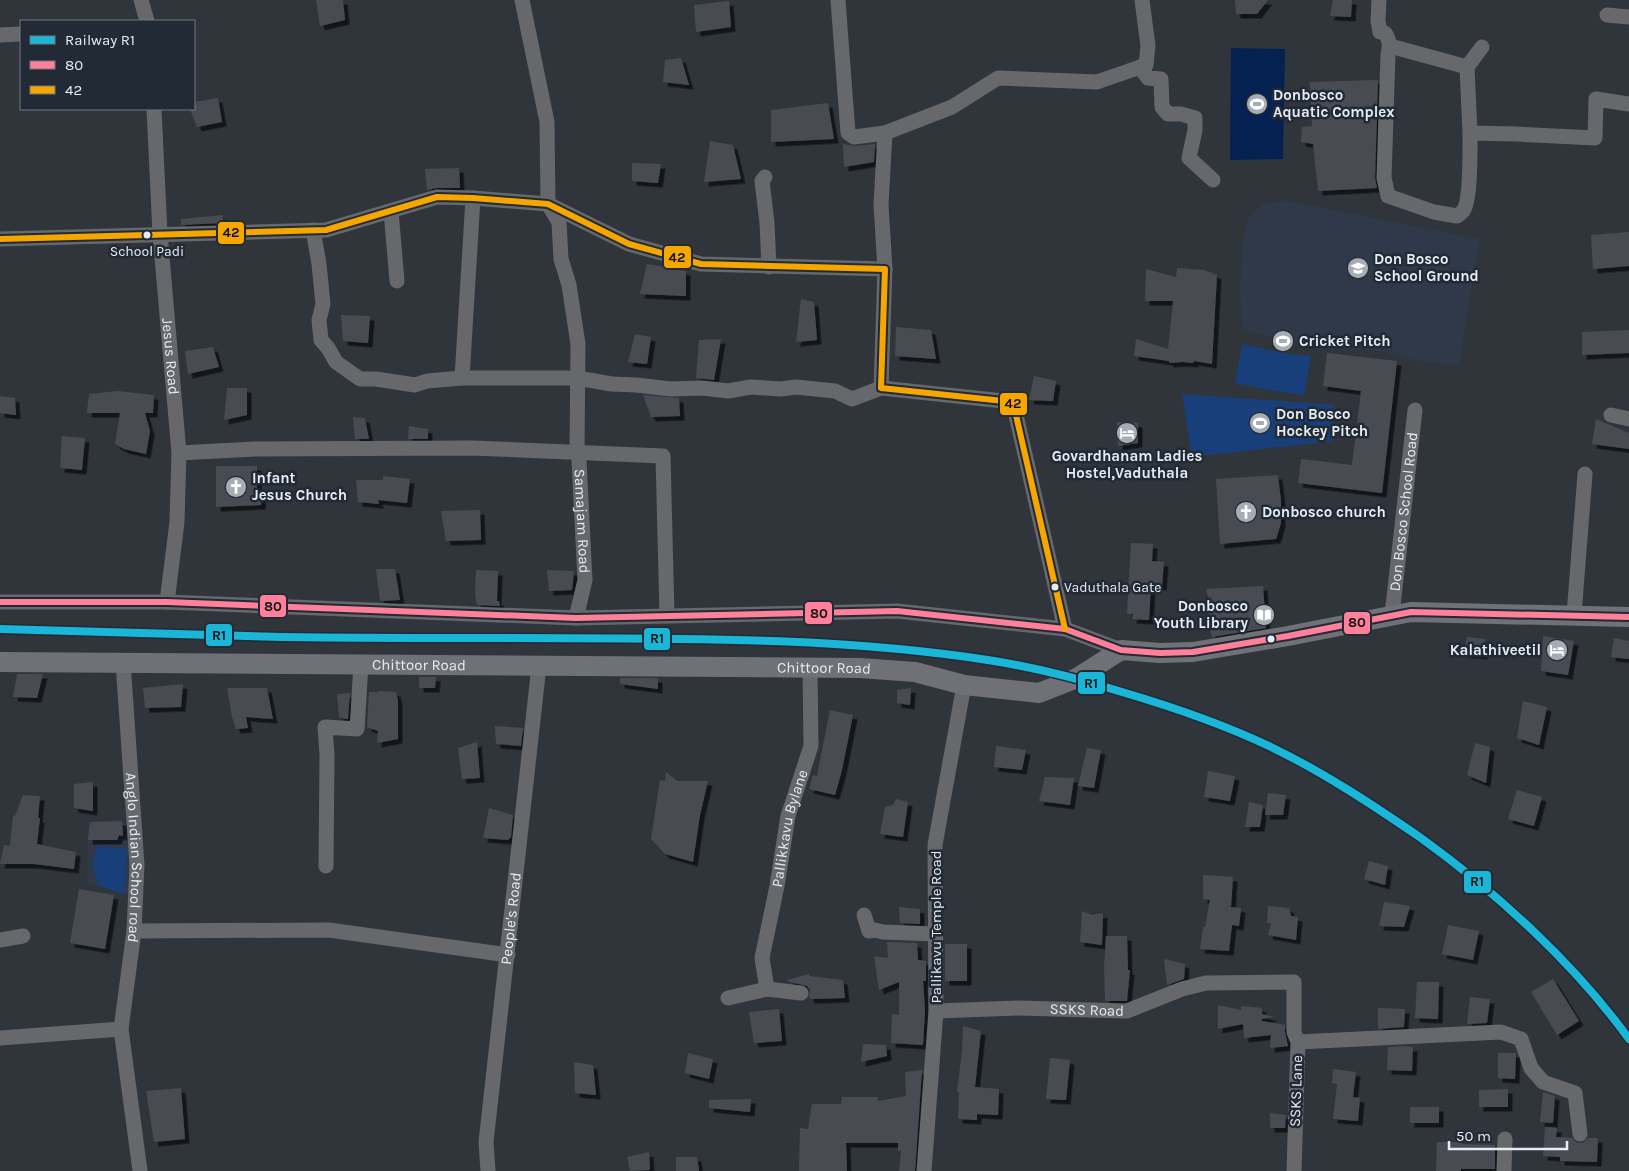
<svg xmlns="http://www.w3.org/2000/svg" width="1629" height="1171" font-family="Karla,sans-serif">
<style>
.built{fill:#2f394a}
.green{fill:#193f7b}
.water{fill:#042151}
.building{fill:#484c52;filter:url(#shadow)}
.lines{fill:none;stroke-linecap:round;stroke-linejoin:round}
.minor{stroke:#66686b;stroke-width:15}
.major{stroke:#6f7176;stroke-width:20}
.bus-1-casing{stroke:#222a35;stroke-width:10}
.bus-2-casing{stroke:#222a35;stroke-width:10}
.bus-1{stroke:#ff8098;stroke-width:6}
.bus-2{stroke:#f7a600;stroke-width:6}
.rail-1-casing{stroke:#222a35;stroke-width:11}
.rail-1{stroke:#1ab6d8;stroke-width:8}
.bus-dot{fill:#e6ecf4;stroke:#222a35;stroke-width:2}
.labels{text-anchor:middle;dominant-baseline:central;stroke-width:5;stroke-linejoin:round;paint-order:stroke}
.bus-label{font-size:14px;fill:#e6ecf4;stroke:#222a35}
.poi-label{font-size:15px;font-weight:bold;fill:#e6ecf4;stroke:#222a35;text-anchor:start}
.street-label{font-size:15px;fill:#e6ecf4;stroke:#222a35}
.line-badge{stroke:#222a35;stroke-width:2}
.pale-badge-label{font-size:14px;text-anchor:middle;font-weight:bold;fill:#111}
</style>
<defs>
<filter id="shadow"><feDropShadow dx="4.5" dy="4.5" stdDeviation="0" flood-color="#0009"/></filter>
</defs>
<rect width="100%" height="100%" fill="#30353c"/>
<!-- built -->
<path class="built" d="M1287 201 1480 239 1464 331 1460 366 1420 361 1365 348 1317 345 1270 337 1242 329 1240 290 1242 248 1248 218 1261 204Z
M134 823 130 895 87 883 88 825Z"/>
<!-- green -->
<path class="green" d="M1242 344 1283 353 1311 356 1304 395 1269 390 1235 383Z
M1182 394 1334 405 1332 441 1192 457Z
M97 846 127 849 124 894 99 886C93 872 92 859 97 846Z"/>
<!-- water -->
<path class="water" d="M1231 48 1285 49 1283 159 1230 160Z"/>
<!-- building -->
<path class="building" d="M316 0H343L345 20 320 26Z
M1235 0H1268L1257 14H1236Z
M1333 0H1352L1351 17 1330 16Z
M729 1 731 27 696 32 694 5Z
M681 58 689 85 663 82 665 60Z
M1378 80 1375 178 1377 188 1318 191 1313 144 1301 142 1302 127 1312 126 1310 82Z
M218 98 222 122 197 127 190 109H194V102Z
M828 103 834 139 771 142V110Z
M710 141 733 145 741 179 704 182Z
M843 144 855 146 875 144 874 162 844 167Z
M632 163 661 164 658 183 632 181Z
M459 168 460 188H437L427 190 425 169Z
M223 215 222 223 181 225V219Z
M1629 232V266L1593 269 1591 235Z
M647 264 686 271V296L640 294Z
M1177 268 1204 270 1217 275 1212 364 1194 361 1193 363 1182 362 1169 363V361L1134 356 1136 339 1168 349 1173 301H1145L1146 269 1176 277Z
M801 299 814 302 817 340 796 342Z
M341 315 370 316 368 343 343 341Z
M896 327 931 330 936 359 895 356Z
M1629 330V353L1582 355V332Z
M635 334 651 337 647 364 628 362Z
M721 339 714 380 696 378 699 340Z
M213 347 219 367 188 374 185 351Z
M1327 353 1397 361 1382 493 1298 483 1301 459 1352 465 1361 391 1323 386Z
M1034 376 1056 381 1053 401 1029 400Z
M227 388H247V415L224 420Z
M118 391 154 395 153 413H145L150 431 146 454 124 449 115 444 120 413H87L89 394Z
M643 395 679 398 680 416 651 417Z
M0 396 15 398 16 415 0 413Z
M353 417 365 418 369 439H355Z
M1596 419 1629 433V449L1592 444Z
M1117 422 1138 423V443L1118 446Z
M409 426 428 429V439H408Z
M62 436 85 438 82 470 60 468Z
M216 466H257V492H262L261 505 216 507Z
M1278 475 1281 501V523L1276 539 1220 544 1216 479Z
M383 476 410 479 407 503 378 500 379 504 358 502 356 480H383Z
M480 510 481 540 446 541 441 511Z
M1131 543 1153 544 1152 561 1164 562 1162 586 1151 585 1149 620 1132 619 1133 614H1127Z
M376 569H395L400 600 380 601Z
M476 570 498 571 497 601H499L500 606 477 605 475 594Z
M547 570 574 571 572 590 549 591Z
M1263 586 1266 628 1212 637 1208 624 1209 601 1206 589Z
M1543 636 1574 641 1568 675 1541 671Z
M1467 637 1485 639 1483 655 1464 653Z
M1614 638 1629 641V659L1611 657Z
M17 674H43L37 698 13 697Z
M419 677H436L435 688H419Z
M620 678H658V689L620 684Z
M183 684 181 707 145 708 143 688Z
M227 688H267L273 719 246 717 248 728 236 729 232 717Z
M911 688 910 705 897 703V690Z
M378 691 396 692 398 701V739L377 743 378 731 367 727 369 692H378Z
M350 693 348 719H345L339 717 337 694Z
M1523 701 1547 707 1539 745 1517 738Z
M830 710 853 715 842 770 835 795 809 789 813 775 817 776Z
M495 726 523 728 521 746 496 744Z
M477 742 480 778 462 779 458 748Z
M1475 743 1490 747 1486 783 1467 775Z
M996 746 1026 750 1022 770 994 767Z
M1087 748 1101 750 1094 788 1078 786Z
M1208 771 1235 776 1230 801 1204 797Z
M666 772 677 781H708L700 815 693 862 665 854 651 839 660 780 665 781Z
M1045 777 1074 778 1070 805 1039 801Z
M93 782V811L74 808V784Z
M1517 790 1542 797 1534 826 1508 819Z
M1268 793 1286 795 1283 815H1265Z
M23 795 40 796 38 818H40L37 844 76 852 74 869 34 864H0L4 845 10 846 13 816H15Z
M896 799 908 802 903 837 880 834 885 807 893 805Z
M1249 802 1263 805 1260 827H1245Z
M489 808 513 815 511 837 508 840 483 838Z
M122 821 123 836 119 835 117 840H88L90 822Z
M1369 861 1388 866 1385 885 1364 879Z
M1203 875 1233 877 1231 907 1241 908 1239 926 1232 925 1229 951 1200 949 1203 927H1205L1210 900 1203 899Z
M79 889 114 895 105 949 70 943Z
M1384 902 1410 906 1404 927 1379 926Z
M1268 906 1289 908 1291 916 1298 917 1296 940 1268 935 1271 923H1267Z
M899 907 920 909V924L900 923Z
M1082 911 1092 915 1103 913 1102 945 1080 942Z
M1448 925 1479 931 1473 960 1442 954Z
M1106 936H1127L1128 970H1130L1127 1001H1105L1104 967Z
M887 942 917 943 918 960 926 961V981H923L925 1010 923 1045 891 1043 892 1014 899 1015V982L879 990 874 956 888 958Z
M945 944H967V981H945Z
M1164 959 1185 964 1184 979 1167 985Z
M809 974V976L843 980 845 998 811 999 809 997 810 990 807 986 790 982 787 980Z
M1553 979 1579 1021 1557 1035 1531 992Z
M1417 982H1439L1438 1019 1415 1018Z
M1470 997 1490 999 1487 1023 1467 1024Z
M1218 1005 1241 1010V1006L1262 1008V1014L1274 1017 1262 1019V1021L1285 1025V1032L1288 1046 1270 1048 1271 1035 1244 1038 1243 1024 1218 1029Z
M1378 1008 1405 1009 1404 1027 1378 1029Z
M779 1009 782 1041 754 1043 749 1012Z
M963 1026 981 1031 975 1087 999 1089 998 1115 977 1114V1120L958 1119 959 1092H957L962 1051Z
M863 1044 886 1045 887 1056 861 1062Z
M1404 1046 1413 1047 1412 1071 1387 1070 1388 1047Z
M688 1053 713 1059 709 1079 685 1073Z
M1498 1053H1516L1515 1079 1498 1078Z
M1050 1058 1070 1060 1066 1100 1046 1099Z
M574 1062 593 1065 596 1095 575 1093Z
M1333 1069 1356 1072 1353 1097 1360 1098 1358 1121 1333 1119 1337 1084 1332 1083Z
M922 1070 915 1171H899L901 1151H898V1143H846L847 1171H799L800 1128 808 1129 812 1104H841L842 1097H878V1101L906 1096 905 1072Z
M181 1088 185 1139 154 1142 146 1091Z
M1508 1089V1107H1479V1090Z
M1543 1092 1555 1096 1553 1123 1540 1122Z
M751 1099 750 1112 709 1108V1100Z
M1410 1107H1439V1123H1410Z
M1270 1113 1286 1115 1285 1128H1270Z
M1545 1127 1557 1128 1556 1137 1572 1138 1577 1143H1582L1588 1138H1598L1597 1162 1560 1161V1157L1543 1156Z
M1437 1142H1462V1144L1495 1145V1169H1461V1171H1436Z
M649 1152 650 1170 630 1171 627 1157Z
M676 1157H697L699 1171H676Z"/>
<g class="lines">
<!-- minor -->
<g class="minor">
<path d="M141 0 147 21"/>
<path id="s1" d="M522 0 547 122 548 204 559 222 561 259 569 285 578 344 577 452 579 460 585 580 576 618"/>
<path d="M838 0 848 133 854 137 885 133"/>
<path d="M1379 0 1378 21 1380 32 1385 33C1390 41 1390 45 1388 55L1384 178 1388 196 1434 212 1457 216C1459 215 1461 213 1463 211 1471 201 1470 148 1470 133L1516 134 1595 138 1596 99 1629 104"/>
<path d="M1607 15 1629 17"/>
<path d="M0 35 21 34"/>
<path d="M1390 46 1467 67 1470 133"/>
<path d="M1140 67 1148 78 1161 79 1162 107 1168 114H1181L1195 118V130L1189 158 1213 180"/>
<path d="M1467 67 1482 47"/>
<path id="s2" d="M154 109 160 234 179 453 177 522 167 602"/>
<path d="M765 177 762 181 767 223 769 267"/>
<path d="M391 211 397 281"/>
<path d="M313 230 319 264 323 304 319 320 321 340 328 348 336 362 360 379H376L415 385 427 381 462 378H577L612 384 636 385 671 389 703 388 728 391 751 387 781 389 796 387 835 391 852 399 881 388"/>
<path d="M0 239 326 230 437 197 473 198 548 204 629 244 701 264 885 269 881 388 1013 402 1065 629"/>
<path d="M885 269 881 205 885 133 952 107 998 78 1097 82 1146 65 1148 46 1142 0"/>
<path d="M462 378 473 198"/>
<path d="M1611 415 1629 419"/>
<path d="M179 453 255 449 472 448 663 456 667 615"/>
<path d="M0 602H167L576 618 897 611 1065 629 1121 650"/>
<path id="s3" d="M1392 615 1415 410"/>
<path d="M1574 615 1585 474"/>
<path id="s4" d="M123 662 137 865 134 931 121 1029 140 1171"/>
<path d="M326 866 327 755 325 727 357 729 361 664"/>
<path d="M864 915 869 931 875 930 883 932 935 934"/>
<path d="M134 931 329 930 508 955"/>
<path d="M0 940 23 936"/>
<path id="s5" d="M767 989 762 958 777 886 788 816 811 746 810 668"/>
<path d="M728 998 767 989 801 993"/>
<path id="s6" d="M936 1011 1018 1008 1127 1011 1182 989 1206 983 1294 982V1032L1298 1042 1294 1171"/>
<path d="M0 1038 121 1029"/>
<path d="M1298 1042 1501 1032 1521 1039 1531 1068 1543 1082 1575 1093 1580 1134"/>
<path id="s7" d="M488 1171 486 1142 539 666"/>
<path d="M924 1171 936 1011 935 845 964 685"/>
<path d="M1504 1171 1505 1139"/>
</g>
<!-- major -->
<path class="major" id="s8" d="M0 662 860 668 915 672 964 685 1039 693 1077 678 1121 650 1160 653 1193 652 1288 636 1411 612 1629 617"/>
<!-- bus-1 casing -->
<g class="bus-1-casing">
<path id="bus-1" d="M0 602H167L576 618 897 611 1065 629 1121 650 1160 653 1193 652 1288 636 1411 612 1629 617"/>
</g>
<!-- bus-2 casing -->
<g class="bus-2-casing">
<path id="bus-2" d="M0 239 326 230 437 197 473 198 548 204 629 244 701 264 885 269 881 388 1013 402 1065 629"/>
</g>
<!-- bus-1 -->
<use href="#bus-1" class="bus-1"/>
<!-- bus-2 -->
<use href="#bus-2" class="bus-2"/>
<!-- rail-1 casing -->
<g class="rail-1-casing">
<path id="rail-1" d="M0 629C94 631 188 635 282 637 352 638 423 638 493 638 658 639 830 635 994 661 1037 668 1080 679 1122 692 1173 707 1223 724 1271 747 1323 772 1373 805 1421 838 1497 893 1574 963 1629 1039"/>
</g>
<!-- rail-1 -->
<use href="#rail-1" class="rail-1"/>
</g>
<!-- icons -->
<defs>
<g id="stadium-disc" transform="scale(1.125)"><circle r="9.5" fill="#a6acb4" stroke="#222a35"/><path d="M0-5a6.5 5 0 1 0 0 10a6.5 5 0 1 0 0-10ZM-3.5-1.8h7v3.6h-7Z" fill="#fff"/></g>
<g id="school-disc" transform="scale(1.125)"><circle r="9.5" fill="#a6acb4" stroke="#222a35"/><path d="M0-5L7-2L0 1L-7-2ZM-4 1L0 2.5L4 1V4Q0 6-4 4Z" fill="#fff"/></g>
<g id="hotel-disc" transform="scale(1.125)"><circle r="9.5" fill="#a6acb4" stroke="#222a35"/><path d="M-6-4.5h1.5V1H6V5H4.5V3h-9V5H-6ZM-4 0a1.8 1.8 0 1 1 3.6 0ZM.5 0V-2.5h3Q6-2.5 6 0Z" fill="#fff"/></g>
<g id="church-disc" transform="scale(1.125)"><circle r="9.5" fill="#a6acb4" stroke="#222a35"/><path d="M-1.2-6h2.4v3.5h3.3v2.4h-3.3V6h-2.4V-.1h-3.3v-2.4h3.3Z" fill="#fff"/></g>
<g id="library-disc" transform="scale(1.125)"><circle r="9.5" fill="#a6acb4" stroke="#222a35"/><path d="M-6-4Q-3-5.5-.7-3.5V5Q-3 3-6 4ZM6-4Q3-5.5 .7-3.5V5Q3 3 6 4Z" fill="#fff"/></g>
</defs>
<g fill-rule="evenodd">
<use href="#stadium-disc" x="1257" y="104"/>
<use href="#school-disc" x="1358" y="268"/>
<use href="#stadium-disc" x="1283" y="341"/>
<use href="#stadium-disc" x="1260" y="423"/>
<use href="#hotel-disc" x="1127" y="433"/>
<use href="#church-disc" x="236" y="487"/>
<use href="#church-disc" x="1246" y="512"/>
<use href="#library-disc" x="1264" y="615"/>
<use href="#hotel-disc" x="1557" y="650"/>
</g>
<!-- markers -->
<g class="bus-dot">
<circle cx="147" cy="235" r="4.5"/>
<circle cx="1055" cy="587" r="4.5"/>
<circle cx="1271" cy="639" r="4.5"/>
</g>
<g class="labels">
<!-- bus labels -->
<g class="bus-label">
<text x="147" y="251">School Padi</text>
<text x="1064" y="587" text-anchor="start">Vaduthala Gate</text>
</g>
<!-- poi labels -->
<g class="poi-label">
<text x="1273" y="95">Donbosco<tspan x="1273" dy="17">Aquatic Complex</tspan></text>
<text x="1374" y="259">Don Bosco<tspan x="1374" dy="17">School Ground</tspan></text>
<text x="1299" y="341">Cricket Pitch</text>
<text x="1276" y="414">Don Bosco<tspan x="1276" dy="17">Hockey Pitch</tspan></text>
<text x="1127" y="456" text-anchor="middle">Govardhanam Ladies<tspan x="1127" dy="17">Hostel,Vaduthala</tspan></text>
<text x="252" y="478">Infant<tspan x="252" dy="17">Jesus Church</tspan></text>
<text x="1262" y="512">Donbosco church</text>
<text x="1248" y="606" text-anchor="end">Donbosco<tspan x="1248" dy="17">Youth Library</tspan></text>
<text x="1541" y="650" text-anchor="end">Kalathiveetil</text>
</g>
<!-- street labels -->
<g class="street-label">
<text stroke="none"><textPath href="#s2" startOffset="248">Jesus Road</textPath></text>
<text stroke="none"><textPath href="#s3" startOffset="104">Don Bosco School Road</textPath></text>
<text stroke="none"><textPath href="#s1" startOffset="529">Samajam Road</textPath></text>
<text stroke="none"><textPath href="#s8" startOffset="419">Chittoor Road</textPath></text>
<text stroke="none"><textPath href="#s8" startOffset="824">Chittoor Road</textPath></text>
<text stroke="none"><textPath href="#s5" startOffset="164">Pallikkavu Bylane</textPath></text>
<text stroke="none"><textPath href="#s4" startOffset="196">Anglo Indian School road</textPath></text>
<text stroke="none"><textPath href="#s7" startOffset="254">People's Road</textPath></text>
<text transform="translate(936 927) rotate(-90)">Pallikavu Temple Road</text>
<text stroke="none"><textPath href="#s6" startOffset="151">SSKS Road</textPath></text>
<text transform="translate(1296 1091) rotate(-88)">SSKS Lane</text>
</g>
</g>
<g class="line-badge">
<rect x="217" y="221" width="28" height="24" rx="5" fill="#f7a600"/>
<rect x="663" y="245" width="29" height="24" rx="5" fill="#f7a600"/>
<rect x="999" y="392" width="29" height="24" rx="5" fill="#f7a600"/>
<rect x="259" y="594" width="28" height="24" rx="5" fill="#ff8098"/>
<rect x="804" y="601" width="29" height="24" rx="5" fill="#ff8098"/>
<rect x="1343" y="611" width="28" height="24" rx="5" fill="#ff8098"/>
<rect x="205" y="623" width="28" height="24" rx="5" fill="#1ab6d8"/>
<rect x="643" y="627" width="28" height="24" rx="5" fill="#1ab6d8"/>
<rect x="1077" y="671" width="29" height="24" rx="5" fill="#1ab6d8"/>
<rect x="1463" y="870" width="29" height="24" rx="5" fill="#1ab6d8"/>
</g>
<g class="pale-badge-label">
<text x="231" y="237">42</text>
<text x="677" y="262">42</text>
<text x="1013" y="408">42</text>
<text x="273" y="611">80</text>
<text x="819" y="618">80</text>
<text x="1357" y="627">80</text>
<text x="219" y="640">R1</text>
<text x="657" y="643">R1</text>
<text x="1091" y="688">R1</text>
<text x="1477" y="886">R1</text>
</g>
<!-- legend -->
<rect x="20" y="20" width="175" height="90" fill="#222a35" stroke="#707881"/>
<rect x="30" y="36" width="25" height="8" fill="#1ab6d8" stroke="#707881"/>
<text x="65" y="45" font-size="15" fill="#e6ecf4">Railway R1</text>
<rect x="30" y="61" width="25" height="8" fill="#ff8098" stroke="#707881"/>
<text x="65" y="70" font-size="15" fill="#e6ecf4">80</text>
<rect x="30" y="86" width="25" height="8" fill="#f7a600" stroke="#707881"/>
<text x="65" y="95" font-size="15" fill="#e6ecf4">42</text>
<!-- scale -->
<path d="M1449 1141v8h118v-8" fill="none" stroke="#e6ecf4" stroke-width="2.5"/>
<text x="1456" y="1141" font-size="15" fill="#e6ecf4" stroke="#222a35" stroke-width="4" paint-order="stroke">50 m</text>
</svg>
